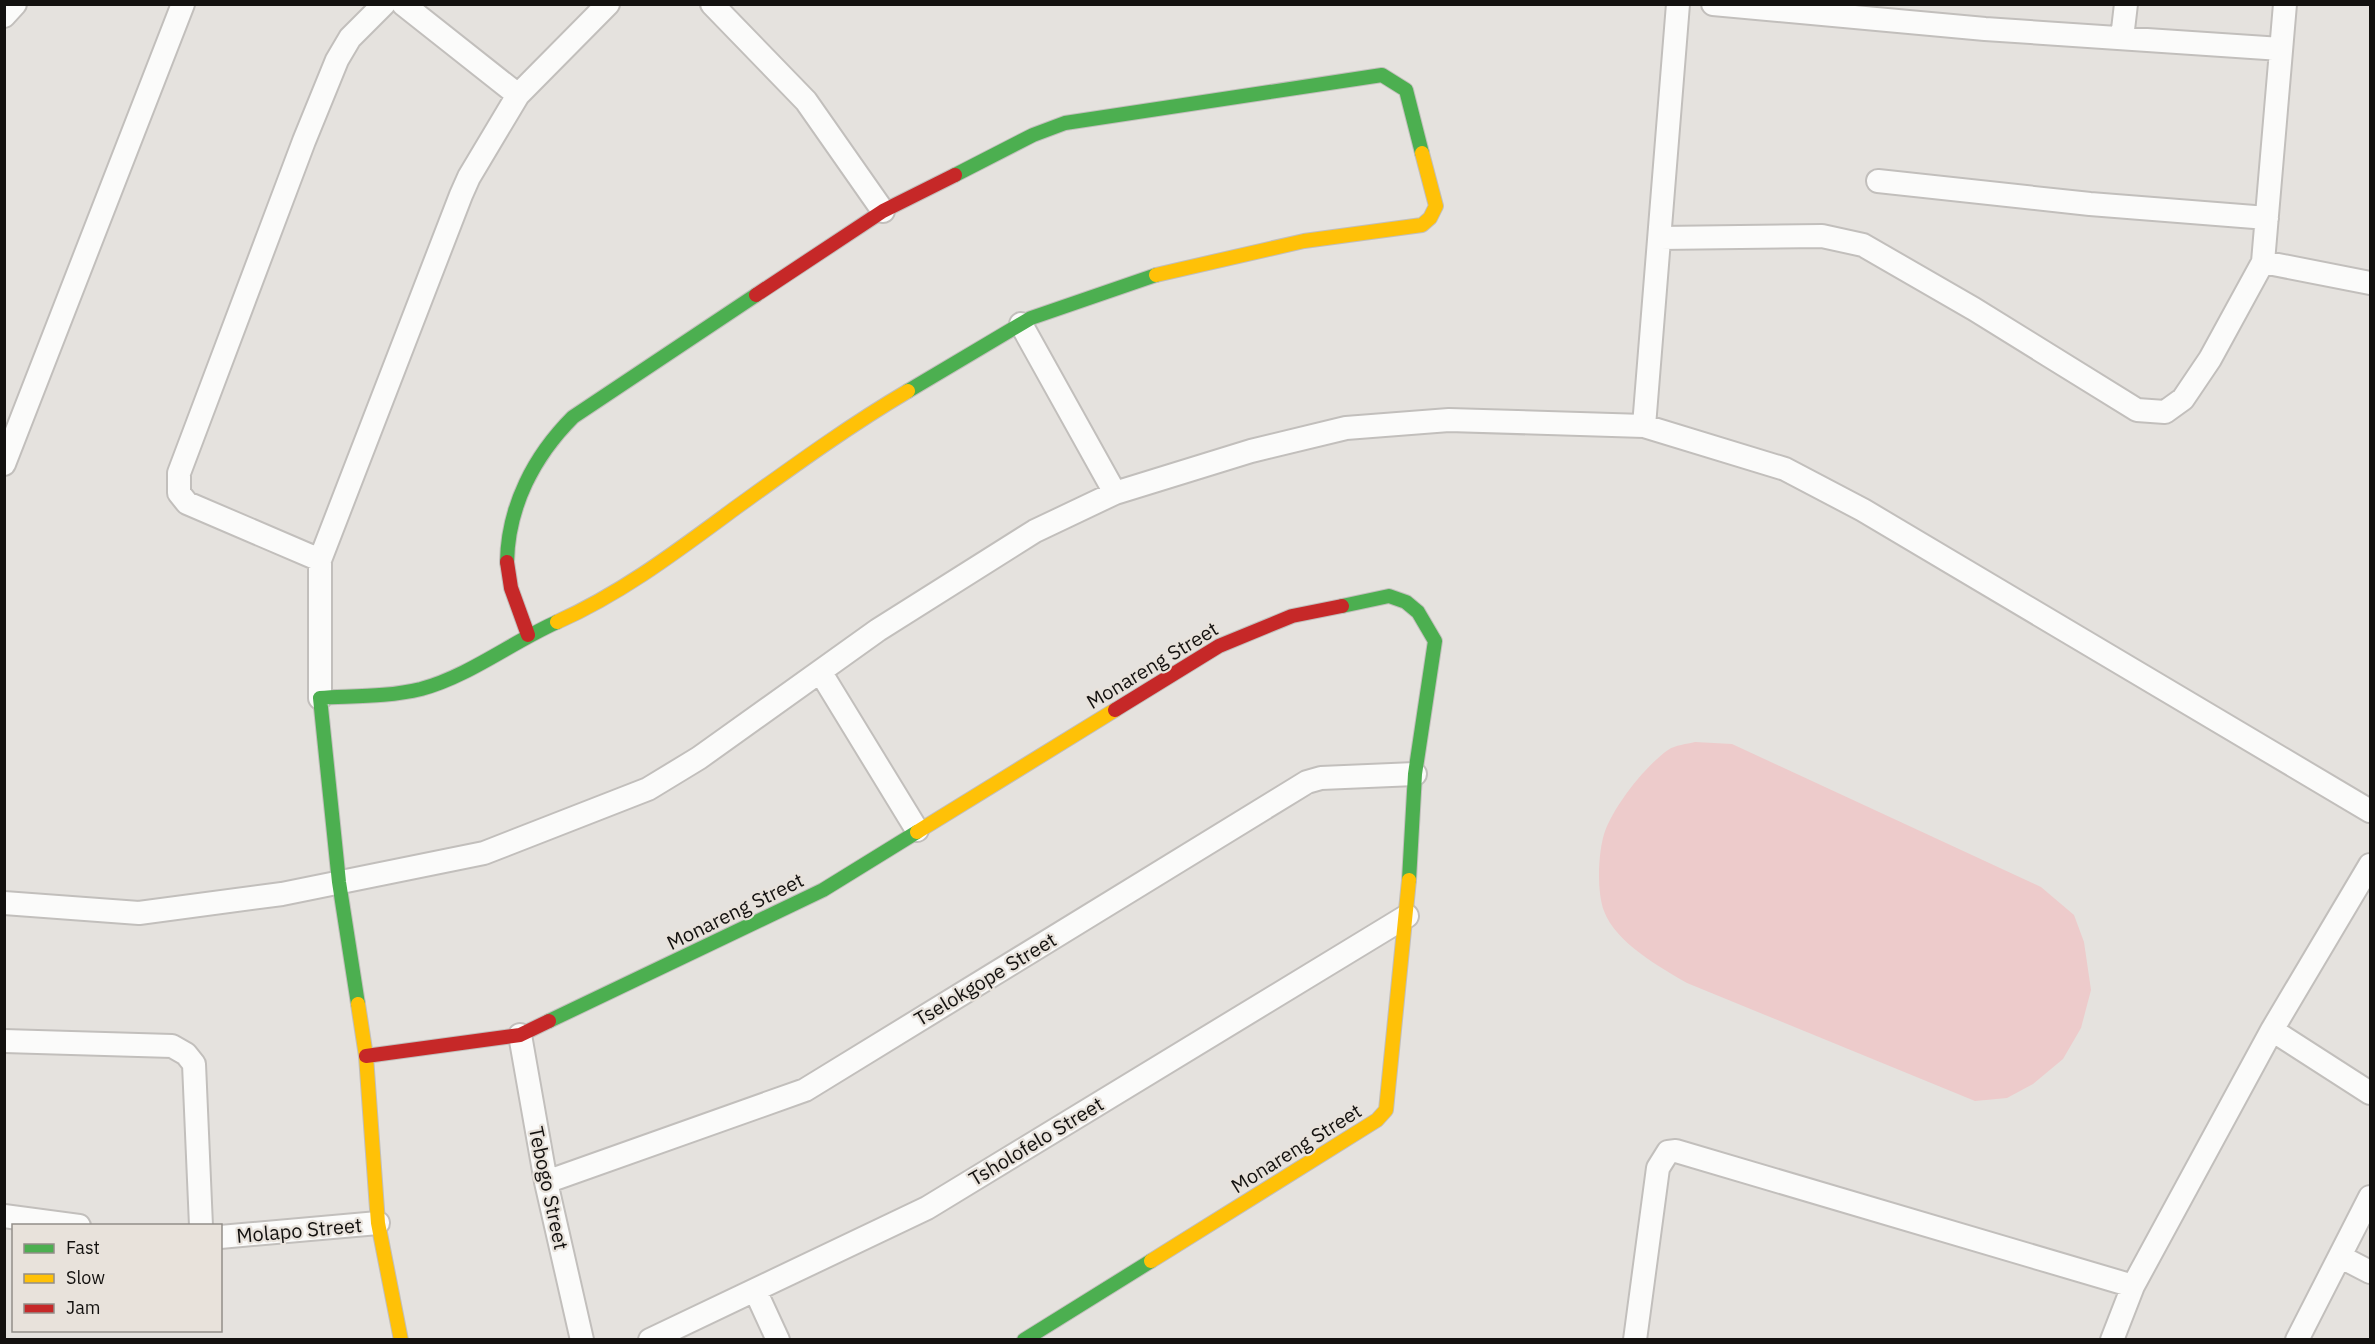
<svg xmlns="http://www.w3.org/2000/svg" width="2375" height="1344" font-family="'IBM Plex Sans',sans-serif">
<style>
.green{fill:#edcbcb}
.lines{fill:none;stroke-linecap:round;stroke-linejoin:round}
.street-casing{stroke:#c2bfbc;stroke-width:26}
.fast-casing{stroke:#c2bfbc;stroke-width:16}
.slow-casing{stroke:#c2bfbc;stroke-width:16}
.jam-casing{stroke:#c2bfbc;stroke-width:16}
.street{stroke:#fbfbfa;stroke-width:22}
.fast{stroke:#4caf50;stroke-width:14}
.slow{stroke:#ffc107;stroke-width:14}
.jam{stroke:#c62828;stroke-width:14}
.labels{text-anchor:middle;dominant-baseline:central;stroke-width:4.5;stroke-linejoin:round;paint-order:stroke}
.street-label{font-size:20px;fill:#13110f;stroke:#e8e2db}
</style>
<rect width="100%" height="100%" fill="#e5e2de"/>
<!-- green -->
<path class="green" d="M1695 742 1732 744 2041 887 2074 915 2084 942 2091 990 2081 1028 2063 1059 2033 1084 2007 1098 1975 1101 1687 983C1660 967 1616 943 1604 911 1597 892 1598 858 1603 838 1610 810 1645 766 1668 750 1675 745 1687 744 1695 742Z"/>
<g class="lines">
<!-- street casing -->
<g class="street-casing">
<path id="street" d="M403 4 518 95
M712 4 806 101 883 211
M1713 4 1985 29 2281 49
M4 16 15 4
M2122 38 2126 4
M1878 181 2090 204 2267 218
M1660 238 1822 236 1863 245 1974 309 2137 410 2165 412 2183 399 2210 359 2263 262 2285 4
M2263 262 2370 283
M1021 324 1115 493
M1644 426 1678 4
M4 464 183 4
M320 560 187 503 179 493V473L304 141 337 60 350 38 384 4
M821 673 917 830
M320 698V560L461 195 469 177 518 95 608 4
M4 903 139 913 282 894 484 853 648 789 699 758 878 630 1035 531 1115 493 1251 451 1346 428 1449 420 1644 426 1785 469 1863 510 2370 811
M2272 1030 2370 1093
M520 1035 546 1182 582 1340
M4 1041 172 1046 186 1054 194 1064 201 1226
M546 1182 805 1090 1307 782 1321 778 1415 774
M4 1216 79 1226
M220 1237 378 1223
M2341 1257 2370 1272
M755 1290 778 1340
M650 1340 927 1208 1407 916
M1635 1340 1658 1168 1668 1152 1676 1151 2133 1286
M2112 1340 2133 1286 2272 1030 2370 865
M2297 1340 2370 1197"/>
</g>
<!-- fast casing -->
<g class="fast-casing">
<path id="fast" d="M955 175 1033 135 1065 123 1382 75 1406 90 1422 153
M908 391 1031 318 1156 275
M507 562C508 506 534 456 573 417L756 295
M1342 606 1389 596 1406 602 1418 612 1435 641 1415 774 1409 880
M358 1004 339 882 320 698C353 696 388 697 421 689 469 676 512 642 557 622
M549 1021 823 890 917 832
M1024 1340 1151 1261"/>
</g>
<!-- slow casing -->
<g class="slow-casing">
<path id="slow" d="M1156 275 1304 241 1422 225 1430 218 1436 206 1422 153
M557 622C622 593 677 551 734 509 791 468 847 427 908 391
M917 832 1115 710
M358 1004 366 1056 378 1223 401 1340
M1151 1261 1377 1120 1386 1110 1409 880"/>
</g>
<!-- jam casing -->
<g class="jam-casing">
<path id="jam" d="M756 295 883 211 955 175
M507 562 511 588 528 635
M1115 710 1219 646 1292 616 1342 606
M366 1056 520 1035 549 1021"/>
</g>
<!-- street -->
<use href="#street" class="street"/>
<!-- fast -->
<use href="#fast" class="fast"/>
<!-- slow -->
<use href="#slow" class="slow"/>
<!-- jam -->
<use href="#jam" class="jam"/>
</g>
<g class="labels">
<!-- street labels -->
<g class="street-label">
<text transform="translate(1152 665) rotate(-31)">Monareng Street</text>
<text transform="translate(735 911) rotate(-26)">Monareng Street</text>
<text transform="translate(985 979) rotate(-31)">Tselokgope Street</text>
<text transform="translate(1036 1141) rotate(-31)">Tsholofelo Street</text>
<text transform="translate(1296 1148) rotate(-32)">Monareng Street</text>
<text transform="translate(549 1188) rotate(78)">Tebogo Street</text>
<text transform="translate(299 1230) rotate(-5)">Molapo Street</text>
</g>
</g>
<!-- border -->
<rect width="2375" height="1344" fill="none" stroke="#13110f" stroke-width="12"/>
<!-- legend -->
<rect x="12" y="1224" width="210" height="108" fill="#e8e2db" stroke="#938e89" stroke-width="1.5"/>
<rect x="24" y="1244" width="30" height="9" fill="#4caf50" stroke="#938e89" stroke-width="1.5"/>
<text x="66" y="1254" font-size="18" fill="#13110f">Fast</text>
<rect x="24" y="1274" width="30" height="9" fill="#ffc107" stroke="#938e89" stroke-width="1.5"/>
<text x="66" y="1284" font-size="18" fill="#13110f">Slow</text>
<rect x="24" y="1304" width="30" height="9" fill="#c62828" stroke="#938e89" stroke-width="1.5"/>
<text x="66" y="1314" font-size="18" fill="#13110f">Jam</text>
</svg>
